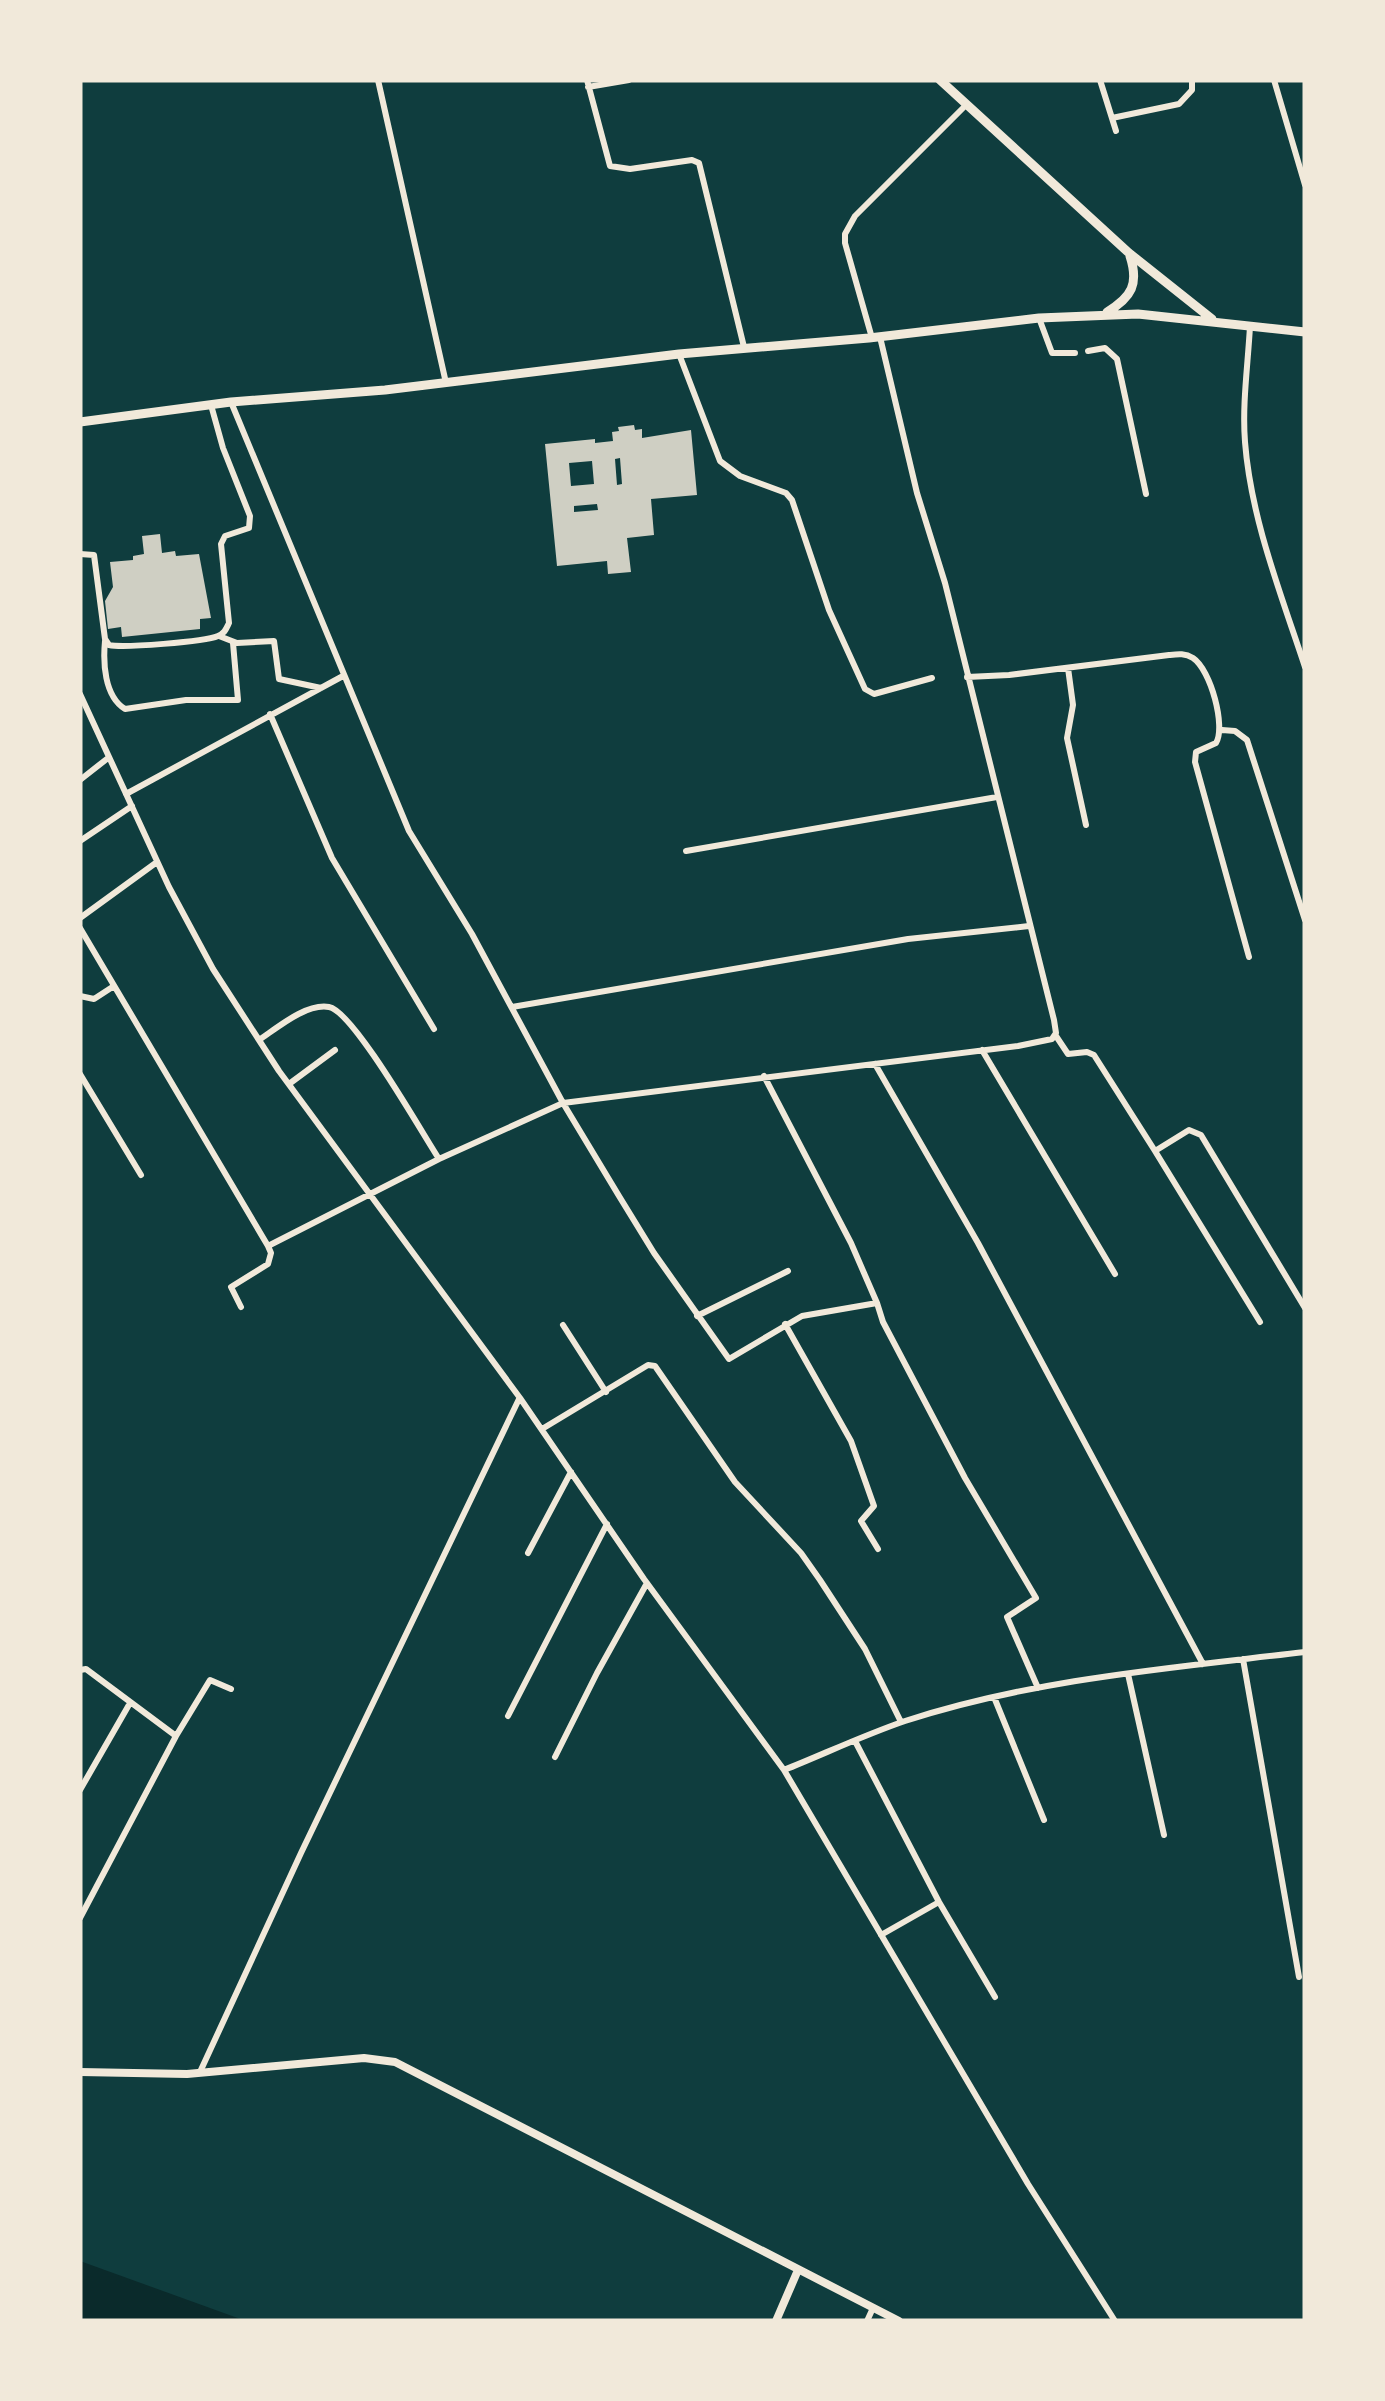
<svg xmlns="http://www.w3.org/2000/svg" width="1385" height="2401" font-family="Georgia,serif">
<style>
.water{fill:#0a2a2b}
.building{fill:#cfcfc3;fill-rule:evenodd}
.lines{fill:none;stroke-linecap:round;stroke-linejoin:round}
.minor{stroke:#f1e9da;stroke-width:6}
.tertiary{stroke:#f1e9da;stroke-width:8}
.primary{stroke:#f1e9da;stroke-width:9}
</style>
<rect width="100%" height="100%" fill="#0f3d3e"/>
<!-- water -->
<path class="water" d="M80 2261 246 2321H80Z"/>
<!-- building -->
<path class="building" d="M634 425 635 430 642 429V438L691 430 697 495 651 499 654 535 627 538 631 572 608 574 607 561 557 566 545 444 595 439V443L613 441 612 432 619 431 618 427ZM620 458 622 484 617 485 615 459ZM592 461 594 484 571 486 569 463ZM597 504 598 510 574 512V506Z
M160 534 162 553 175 551 176 556 199 554 211 618 200 619V629L122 637 121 627 108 629 105 601 113 587 110 562 133 560V556L144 554 142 536Z"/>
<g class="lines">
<!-- minor -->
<path class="minor" d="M378 80 446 383
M587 80 610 166 630 169 692 160 699 163 744 347
M1100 80 1116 131
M1274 80 1305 185
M588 87 629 80
M1112 118 1179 104 1192 90V80
M1039 318 1052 353H1075
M1250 326C1248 364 1242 404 1245 442 1251 519 1281 594 1305 667
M872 338 845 243V234L855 216 967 104
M1088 351 1105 348 1117 359 1146 494
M679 354 720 461 740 476 786 493 792 500 829 610 865 689 874 694 932 678
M231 402 409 831 472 934 563 1103 619 1196 654 1253 729 1359 802 1316 877 1303 851 1243 764 1076
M80 554 94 555 105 639 109 645C123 648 204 642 218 636 225 633 226 629 229 623L221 544 225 536 249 528 250 516 223 448 211 405
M219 636 237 643 274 641 279 679 321 688
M105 641C103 662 104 696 125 709L186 700H238L233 643
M1068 668 1073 705 1067 738 1086 825
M967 677 1009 675 1169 655C1178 654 1185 653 1193 658 1211 670 1226 727 1216 743L1196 752 1195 762 1249 957
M80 694 169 887 213 969 279 1071 520 1398 644 1579 784 1770 1028 2184 1115 2321
M270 714 332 858 434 1029
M1222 730 1235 731 1247 740 1305 920
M80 780 108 758
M126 794 343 676
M80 841 132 806
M686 851 997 797
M80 918 157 862
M80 928 268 1246 439 1159 563 1103 1018 1046 1052 1039 1056 1033 1054 1020 945 583 917 493 880 337
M80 996 94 999 114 986
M512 1007 908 939 1029 926
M1056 1036 1068 1054 1087 1052 1094 1055 1155 1151 1189 1130 1201 1135 1305 1308
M259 1040C277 1028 306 1003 329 1007 353 1011 422 1133 439 1159
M982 1050 1115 1274
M875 1064 978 1243 1203 1664
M80 1074 141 1175
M289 1084 335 1050
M1155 1151 1260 1322
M877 1303 883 1322 965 1478 1036 1598 1007 1617 1038 1688
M241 1307 231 1287 268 1264 271 1253 268 1246
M697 1316 788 1271
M785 1324 851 1441 874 1506 861 1521 878 1549
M563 1325 606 1392
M542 1429 648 1365 655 1366 735 1482 801 1553 820 1580 865 1649 901 1722
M528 1553 571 1472
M1243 1659 1299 1977
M80 1670 86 1669 176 1736
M1128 1674 1164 1835
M994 1697 1044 1820
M508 1716 607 1524
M855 1741 939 1902 995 1997
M555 1757 597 1673 647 1583
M784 1770C824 1754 864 1735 905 1721 1034 1679 1171 1668 1305 1652
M80 1790 130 1703
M80 1918 176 1736 210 1680 231 1689
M881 1935 939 1902
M200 2072 301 1853 519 1399
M867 2321 873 2308"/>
<!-- tertiary -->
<path class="tertiary" d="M80 2072 187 2074 364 2058 395 2062 899 2321
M776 2321 798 2270"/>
<!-- primary -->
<path class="primary" d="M940 80 1129 253 1212 319
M1107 312C1132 297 1139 284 1130 256
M80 422 231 402 385 390 679 354 869 338 1039 318 1138 314 1305 332"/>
</g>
<!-- border -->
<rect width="1385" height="2401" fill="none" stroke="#f1e9da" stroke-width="165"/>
</svg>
